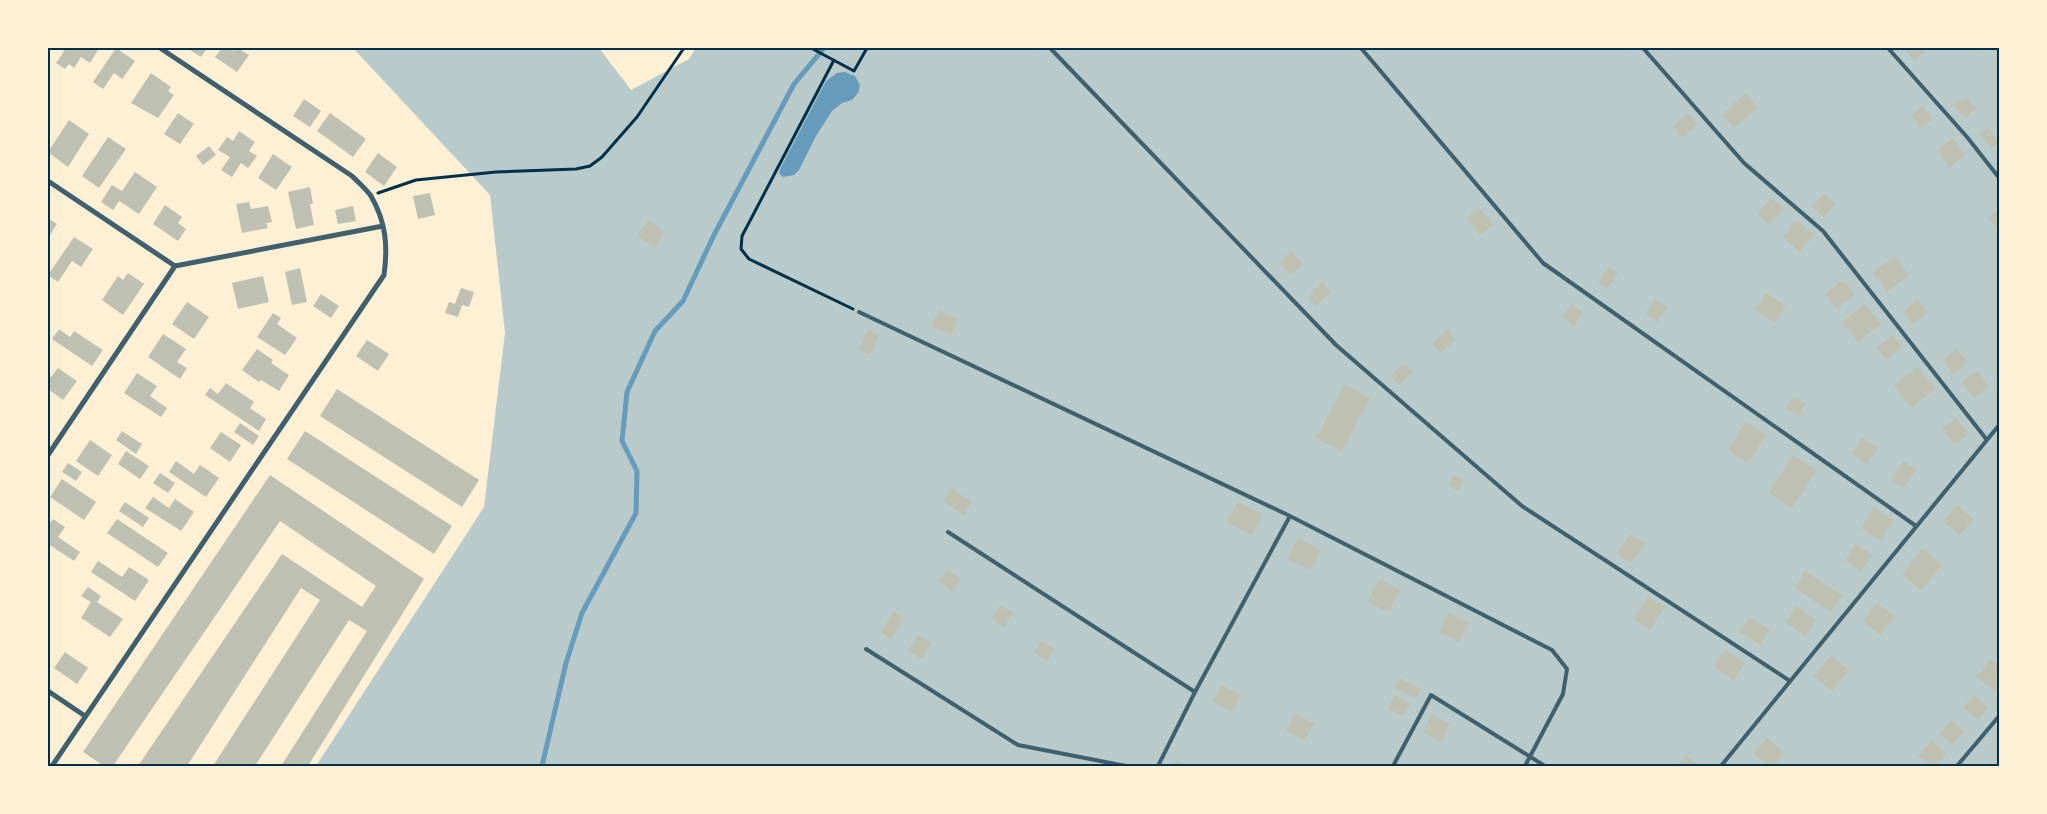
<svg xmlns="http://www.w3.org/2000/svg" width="2047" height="814" font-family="Literata,serif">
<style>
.green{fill:#b9caca}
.water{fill:#669bbc}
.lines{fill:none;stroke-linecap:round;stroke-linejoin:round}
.stream{stroke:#669bbc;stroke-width:5}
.building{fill:#bec0b2}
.path{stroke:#003049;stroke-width:3}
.service{stroke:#3f606c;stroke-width:4}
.minor{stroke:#3f606c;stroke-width:5}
.neatline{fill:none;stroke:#003049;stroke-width:2}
</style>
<rect width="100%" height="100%" fill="#fdf0d5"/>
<!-- green -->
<path class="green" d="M353 48H599L631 90 689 59 696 48H1999V766H316L484 507 505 333 490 195Z"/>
<!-- water -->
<path class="water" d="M845 72 855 76 860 85 858 93 852 100 842 103 832 111 816 136 799 170 794 175 783 177 779 173 780 169 826 81 837 73Z"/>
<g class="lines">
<!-- stream -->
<path class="stream" d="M542 766 566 663 582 613 636 513 637 471 622 441 627 392 655 331 683 301 714 235 794 84 824 48"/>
</g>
<!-- building -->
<path class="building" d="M66 48H95L98 50 90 63 81 57 74 68 69 64 65 69 56 63Z
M116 48 135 61 122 79 114 73 103 89 93 82Z
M192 48H207L201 57 190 50Z
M222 48H228L234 51 237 48 249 55 237 72 215 57Z
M1907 48H1922L1925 51 1914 60 1905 50Z
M151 73 171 87 168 91 174 95 158 118 131 103Z
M1746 93 1758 107 1734 128 1722 114Z
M1965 96 1976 108 1965 118 1954 105Z
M304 99 321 111 310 127 293 116Z
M1922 106 1933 119 1922 129 1911 116Z
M178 113 194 124 180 144 164 134Z
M330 113 366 139 353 157 317 131Z
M1688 113 1698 124 1682 137 1673 126Z
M69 120 89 134 68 167 48 152Z
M1988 127 1999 142 1991 148 1980 134Z
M239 131 255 142 249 151 257 156 248 168 241 163 232 177 221 170 230 157 218 150 227 137 233 141Z
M108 137 126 149 99 188 82 176Z
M1953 138 1965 155 1950 167 1937 150Z
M209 146 216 155 203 165 196 156Z
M378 153 397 167 384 186 365 172Z
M273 154 292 167 276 190 258 178Z
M135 172 157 187 139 214 119 201 113 210 101 202 112 185 122 191Z
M310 187 313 204H310L314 225 296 229 288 192Z
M430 193 435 215 418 219 413 196Z
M1824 194 1835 203 1824 217 1812 207Z
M1771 198 1784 209 1770 225 1757 214Z
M249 202 251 209 268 206 272 222 266 223 268 228 242 233 236 204Z
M165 205 182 217 178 223 186 229 178 241 153 224Z
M353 206 356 221 338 224 335 210Z
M1478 207 1493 224 1480 235 1466 218Z
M2000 209V233L1988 218Z
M48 218 57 224 48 238Z
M649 220 665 233 654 248 637 235Z
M1797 220 1814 235 1800 252 1783 237Z
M74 237 93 249 81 267 72 261 58 282 48 275Z
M1291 251 1303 264 1291 275 1279 262Z
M1894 256 1909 275 1887 292 1873 273Z
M1608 267 1618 273 1607 289 1598 283Z
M300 268 307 302 292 305 285 272Z
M128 273 144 284 123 315 102 300 118 276 123 280Z
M263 276 269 302 238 309 232 283Z
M1843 280 1855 294 1837 309 1825 294Z
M1322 282 1331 292 1315 306 1307 297Z
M461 288 474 292 469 307 462 305 458 317 445 313 449 302 455 304Z
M1766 293 1786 306 1775 323 1755 310Z
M321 294 339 306 331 318 313 306Z
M1655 299 1667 307 1657 322 1645 314Z
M1918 300 1928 312 1912 324 1902 312Z
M187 302 209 317 194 339 172 324Z
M1571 304 1583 312 1574 326 1562 317Z
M1865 304 1881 324 1858 342 1842 322Z
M939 310 958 319 951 335 931 326Z
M273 313 281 318 277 324 297 338 285 355 257 337Z
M59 329 70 337 74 331 103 350 92 366 52 339Z
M1447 329 1456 339 1441 353 1432 344Z
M868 330 879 335 870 355 858 350Z
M163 334 186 349 177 362 187 368 180 379 148 357Z
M1893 335 1902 347 1886 360 1877 348Z
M367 340 389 354 378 371 356 356Z
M257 349 273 360 271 363 289 375 279 391 261 380 259 382 242 370Z
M1957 349 1968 363 1953 374 1942 360Z
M1404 363 1413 372 1399 385 1390 376Z
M1918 367 1935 389 1912 408 1894 385Z
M58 368 77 381 63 400 48 389V374L51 377Z
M1977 371 1989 386 1974 398 1962 382Z
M137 373 157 386 150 396 167 408 161 417 124 393Z
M226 383 254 402 250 408 266 419 259 431 205 395 210 388 218 394Z
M1345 384 1370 398 1342 452 1316 438Z
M337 389 479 480 462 507 320 416Z
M1794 397 1806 404 1798 416 1786 408Z
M1956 418 1969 434 1955 445 1942 429Z
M1746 422 1766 435 1748 463 1728 450Z
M240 423 259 436 253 445 234 432Z
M122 431 142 444 136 454 116 440Z
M305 431 452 526 434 554 287 459Z
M221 432 241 445 230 462 210 448Z
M1862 438 1878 448 1867 464 1852 454Z
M90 440 112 455 98 476 76 461Z
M126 451 149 466 140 479 118 464Z
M1793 455 1817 470 1792 508 1769 493Z
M176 461 194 474 200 465 219 478 206 497 169 472Z
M1903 461 1916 469 1903 489 1891 480Z
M68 463 82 472 76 481 62 472Z
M160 473 175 483 168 493 153 483Z
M270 475 424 579 308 766H281L367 631 349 620 255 766H213L320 600 301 588 187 766H138L282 554 362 607 376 586 280 521 113 766H104L83 752Z
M1454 475 1464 480 1458 491 1449 486Z
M62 479 96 502 84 520 50 497Z
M951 488 972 502 964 515 943 501Z
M153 497 169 508 175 499 194 512 181 531 145 508Z
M125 502 149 518 143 527 119 511Z
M1238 502 1262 514 1252 535 1227 523Z
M1957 505 1973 519 1960 535 1943 522Z
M1874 507 1894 520 1881 541 1861 528Z
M53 519 65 527 58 537 80 552 74 561 48 544V521L50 523Z
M117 519 168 553 158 567 107 533Z
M1630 534 1645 543 1631 563 1617 554Z
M1298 538 1321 550 1310 570 1287 559Z
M1856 544 1872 555 1861 571 1845 560Z
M1922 549 1942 565 1921 590 1902 574Z
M98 561 122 577 129 567 149 580 135 601 91 572Z
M947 570 961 579 953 592 939 582Z
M1805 571 1842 595 1831 612 1795 588Z
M1379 579 1400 590 1388 612 1368 602Z
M88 587 101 596 97 602 123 619 110 637 81 618 91 602 81 596Z
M1648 597 1665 607 1650 630 1634 619Z
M1877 603 1895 617 1880 635 1863 621Z
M1000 605 1013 613 1004 627 992 619Z
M1796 606 1816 620 1806 636 1785 622Z
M894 611 904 618 891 639 881 632Z
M1449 613 1469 623 1459 642 1439 632Z
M1750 617 1770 630 1760 645 1740 632Z
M918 635 932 644 922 659 908 651Z
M1041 641 1054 649 1047 661 1034 652Z
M1724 650 1745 663 1734 680 1714 667Z
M65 652 88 668 77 684 54 668Z
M1831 655 1849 670 1832 691 1814 676Z
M1991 659 2000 666V696L1976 677Z
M1400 678 1421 689 1416 698 1395 688Z
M1222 685 1241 695 1232 712 1213 702Z
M1394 695 1410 704 1403 716 1388 708Z
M1974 695 1988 707 1978 720 1963 707Z
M1295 714 1314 723 1305 740 1286 731Z
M1432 714 1450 724 1441 742 1423 732Z
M1951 720 1964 731 1953 745 1940 734Z
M1767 738 1784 753 1774 766H1768L1754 754Z
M1931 741 1946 753 1935 766H1931L1918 756Z
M1686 755 1701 766H1677Z
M1176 760 1191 766H1172Z"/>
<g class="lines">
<!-- path -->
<path class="path" d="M811 48 854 71 867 48
M834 60 742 236 741 249 749 259 853 309
M378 193 416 180 496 172 576 169 590 166 602 157 637 117 684 48"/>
<!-- service -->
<path class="service" d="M1050 48 1336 345 1522 506 1790 681
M1361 48 1543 263 1916 526
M1643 48 1744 163 1823 231 1987 440
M1888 48 1967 137 2000 179
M859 312 1290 516 1552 650 1567 669 1563 694 1525 766
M948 532 1195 692
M866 649 1018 745 1126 766
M1158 766 1195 692 1290 516
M1393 766 1431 695 1545 766
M1721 766 2000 424
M1957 766 2000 715"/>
<!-- minor -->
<path class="minor" d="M48 181 175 266 383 226
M48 455 175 266
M48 691 85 716
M52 766 384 275C388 246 386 222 371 196 366 189 358 182 352 176L160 48"/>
</g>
<!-- border -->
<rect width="2047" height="814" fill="none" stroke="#fdf0d5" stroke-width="98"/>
<rect x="49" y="49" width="1949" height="716" class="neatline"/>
</svg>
